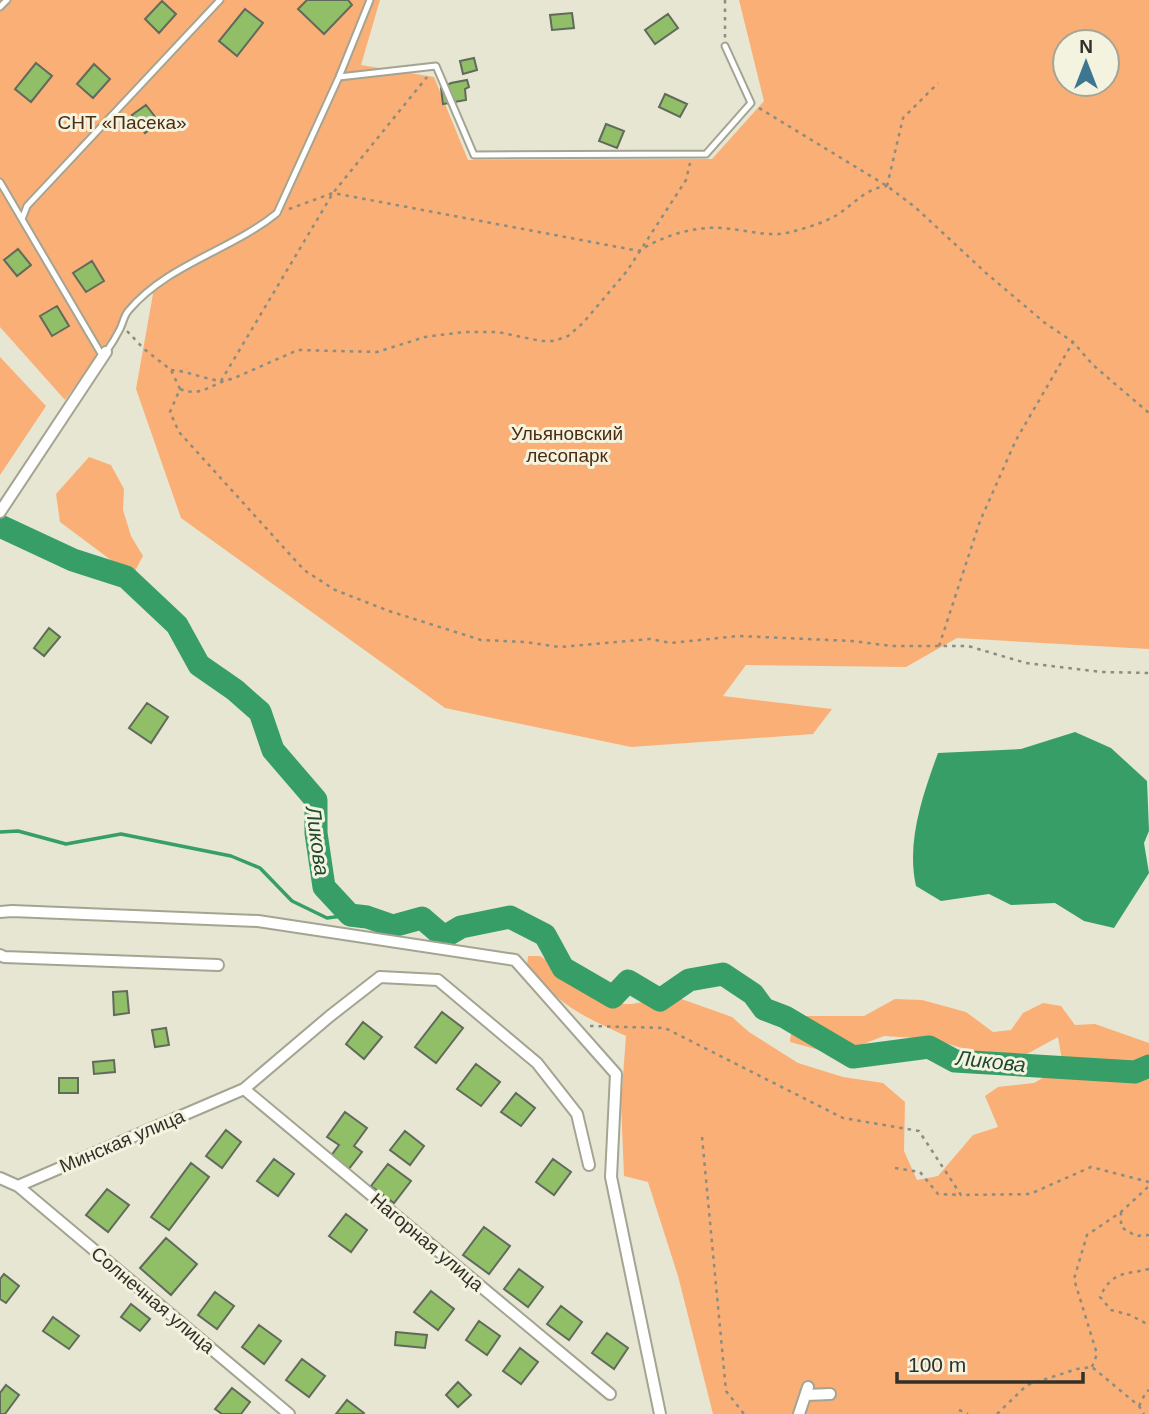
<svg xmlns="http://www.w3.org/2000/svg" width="1149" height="1414" font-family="Helvetica,sans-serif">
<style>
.green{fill:#faaf76;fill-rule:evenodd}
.water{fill:#379e67}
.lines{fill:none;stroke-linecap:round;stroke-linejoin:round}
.stream{stroke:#379e67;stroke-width:3.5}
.river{stroke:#379e67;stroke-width:23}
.building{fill:#91bf68;stroke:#616a5b;stroke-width:2}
.lane-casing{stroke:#a4a492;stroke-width:9}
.street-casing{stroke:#a4a492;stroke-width:14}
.path{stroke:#8c8c7f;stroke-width:2.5;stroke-dasharray:3.5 5;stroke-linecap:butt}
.lane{stroke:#fff;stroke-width:5}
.street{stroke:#fff;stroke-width:10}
.labels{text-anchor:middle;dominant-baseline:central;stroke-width:6;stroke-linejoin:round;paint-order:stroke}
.park-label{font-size:19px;fill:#4d2c11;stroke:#f3f3e0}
.street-label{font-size:19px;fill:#31312a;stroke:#f3f3e0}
.water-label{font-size:21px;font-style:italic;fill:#214a33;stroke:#f3f3e0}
</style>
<rect width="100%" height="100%" fill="#e6e6d3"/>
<!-- green -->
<path class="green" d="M0 0H380L361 65 434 77 468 160 712 159 764 101 739 0H1149V649L957 638 906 667 746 665 723 696 832 709 813 734 631 747 445 708 181 518 136 389 153 294 148 287 65 400 0 327ZM1065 42H1107V84H1065Z
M0 357 46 406 0 475Z
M89 457 111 465 124 489 123 510 131 536 143 556 135 571 119 566 60 522 56 494Z
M528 956H540L571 977 592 997 612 1004H632L673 996 732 1017 749 1032 798 1063 843 1077 883 1083 905 1102 904 1151 917 1180 938 1176 973 1135 998 1127 985 1096 998 1087 1034 1083 1063 1066 1058 1037 1014 1061 967 1072 962 1048 931 1039 884 1036 858 1046 823 1051 790 1042 793 1016H864L895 999 922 1000 966 1012 993 1032 1011 1030 1023 1013 1043 1003 1061 1006 1075 1025 1095 1024 1149 1043V1414H713L678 1276 648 1182 624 1176 621 1103 626 1036C582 1016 557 1004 527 965Z"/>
<!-- water -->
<path class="water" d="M1075 732 1111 748 1147 781 1149 831 1144 843 1149 873 1114 928 1084 921 1055 903 1011 905 989 894 941 901 916 886C906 842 923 794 938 753L1021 749Z"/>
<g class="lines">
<!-- stream -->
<path class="stream" d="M0 832 18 831 66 844 121 834 231 856 260 868 292 901 327 918 350 915"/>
<!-- river -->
<path class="river" d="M0 526 73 560 126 577 177 625 199 665 235 690 260 712 273 750 316 800V833L324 887 350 915 367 917 393 926 422 918 444 937 461 927 510 917 545 935 563 968 613 997 628 981 660 1000 689 980 723 974 753 994 764 1009 785 1017 853 1057 929 1047 955 1061 1135 1072 1149 1066"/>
</g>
<!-- building -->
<path class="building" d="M307 0H348L352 5 324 34 298 9Z
M162 1 176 14 159 33 145 19Z
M245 9 263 23 237 56 219 41Z
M572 13 574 28 552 30 550 15Z
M668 14 678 28 655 44 645 30Z
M474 58 477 70 463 74 460 61Z
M36 63 52 76 31 102 15 89Z
M94 64 110 79 93 98 77 84Z
M467 80 469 87 465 89 466 100 443 104 441 88 451 83Z
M665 94 687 104 680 117 659 107Z
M146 105 159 122 145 133 132 115Z
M606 124 624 131 617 148 599 141Z
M18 249 31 265 17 276 4 260Z
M92 261 104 281 86 292 73 273Z
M57 306 69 326 52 336 40 316Z
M49 628 60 637 44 656 34 648Z
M147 703 168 717 151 743 129 728Z
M127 991 129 1013 114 1015 113 992Z
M442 1012 463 1028 436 1063 415 1047Z
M363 1022 382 1037 364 1059 346 1044Z
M166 1028 169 1045 155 1047 152 1030Z
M114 1060 115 1072 94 1074 93 1062Z
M476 1064 500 1082 481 1106 457 1089Z
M59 1078H78V1093H59Z
M516 1093 535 1108 521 1126 501 1112Z
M345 1112 367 1128 354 1146 362 1152 348 1170 330 1157 339 1145 327 1137Z
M226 1130 241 1142 222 1168 206 1156Z
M405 1131 424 1146 410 1165 390 1150Z
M274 1159 294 1174 278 1196 257 1181Z
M553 1159 571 1172 554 1195 536 1182Z
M191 1163 209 1177 169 1230 151 1217Z
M388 1164 411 1181 394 1203 371 1186Z
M107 1189 129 1205 108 1232 86 1215Z
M346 1214 367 1230 351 1252 329 1236Z
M484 1227 510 1246 489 1274 463 1255Z
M166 1238 197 1264 171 1295 140 1268Z
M519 1269 543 1287 528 1307 504 1289Z
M4 1274 19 1286 6 1303 0 1299V1279Z
M431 1291 454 1309 438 1330 414 1312Z
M215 1292 234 1306 217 1329 198 1315Z
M131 1304 150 1319 140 1331 121 1317Z
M561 1306 582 1322 569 1340 547 1324Z
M53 1317 79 1336 69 1349 43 1331Z
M479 1321 500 1336 487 1355 466 1340Z
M259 1325 281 1341 264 1364 242 1347Z
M396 1332 427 1335 425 1348 395 1345Z
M607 1333 628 1348 614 1369 592 1353Z
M520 1348 538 1362 521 1384 503 1371Z
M302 1359 325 1376 309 1397 286 1380Z
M458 1382 471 1395 458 1407 446 1395Z
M6 1385 19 1395 5 1414H0V1393Z
M232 1388 250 1402 241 1414H222L215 1409Z
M347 1400 364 1413 363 1414H336Z"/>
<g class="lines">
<!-- lane casing -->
<g class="lane-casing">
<path id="lane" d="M0 7 7 0
M339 77 436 66 474 155 706 154 751 103 725 46
M0 182 103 357
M22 219 27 206 220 0
M106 352C111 345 116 337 120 329 123 323 124 315 129 310 168 264 232 250 277 213L339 77 370 0"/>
</g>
<!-- street casing -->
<g class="street-casing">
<path id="street" d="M0 512 106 352
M0 912 12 911 258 921 515 960 616 1074 611 1177 660 1414
M0 955 4 957 218 965
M244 1089 610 1394
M0 1178 18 1186 289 1414
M18 1186 244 1089 330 1016 380 977 438 980 537 1063 577 1114 589 1165
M806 1395 830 1394
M799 1414 808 1387"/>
</g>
<!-- path -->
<path class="path" d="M725 0V39
M759 108 887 186 915 207 986 273 1045 323 1073 342 1093 365 1149 413
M887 186 903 118 938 83
M289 209 333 193 639 251C662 236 694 226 721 228 744 229 768 238 791 232 806 228 823 223 837 215 854 204 866 188 887 186
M127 331 144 349 171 370 180 389 170 412 179 432 304 570 335 590 389 611 481 640 526 642 560 647 650 639 671 643 738 636 852 641 892 646H968L1026 663 1102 672 1149 673
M171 370C188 371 204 379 221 381L333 193 427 77
M180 389C203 398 210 383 232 379L298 350 377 352 425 337 464 332H498L541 341H554L568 336 583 323 627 271 686 180 690 163
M939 646 980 521 1016 440 1073 342
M590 1026 665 1028 843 1118 919 1131 961 1195 1030 1194 1091 1167 1149 1182
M702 1137 726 1391 744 1414
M895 1168 920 1172 938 1194 961 1195
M1121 1212V1227L1136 1236 1149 1235
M1149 1269C1124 1275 1112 1271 1100 1297L1111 1310 1130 1315 1149 1325
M1092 1367 1097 1354 1074 1279 1087 1235 1121 1212 1149 1186
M1139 1406 1146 1392 1149 1390
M959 1410 968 1414
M997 1414 1027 1385 1077 1369 1092 1367 1139 1406 1144 1414"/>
<!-- lane -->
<use href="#lane" class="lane"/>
<!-- street -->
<use href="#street" class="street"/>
</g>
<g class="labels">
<!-- park labels -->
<g class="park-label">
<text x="122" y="122">СНТ «Пасека»</text>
<text x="567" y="433">Ульяновский<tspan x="567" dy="22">лесопарк</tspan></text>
</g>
<!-- street labels -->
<g class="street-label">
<text transform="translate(122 1141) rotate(-23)">Минская улица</text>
<text transform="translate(427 1242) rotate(40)">Нагорная улица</text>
<text transform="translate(153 1300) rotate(40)">Солнечная улица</text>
</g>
<!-- water labels -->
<g class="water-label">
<text transform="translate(318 841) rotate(82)">Ликова</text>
<text transform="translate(991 1061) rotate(6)">Ликова</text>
</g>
</g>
<!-- north arrow -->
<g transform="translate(1086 63)"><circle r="33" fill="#f3f3e0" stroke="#a5a597" stroke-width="2"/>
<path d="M0-5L12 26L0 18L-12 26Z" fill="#3d7690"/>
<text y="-10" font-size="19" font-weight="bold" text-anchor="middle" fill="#31312a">N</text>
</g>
<!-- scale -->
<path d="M897 1372v10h186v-10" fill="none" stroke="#31312a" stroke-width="3.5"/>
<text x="908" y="1372" font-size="21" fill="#31312a" stroke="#f3f3e0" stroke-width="5" paint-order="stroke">100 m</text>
</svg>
